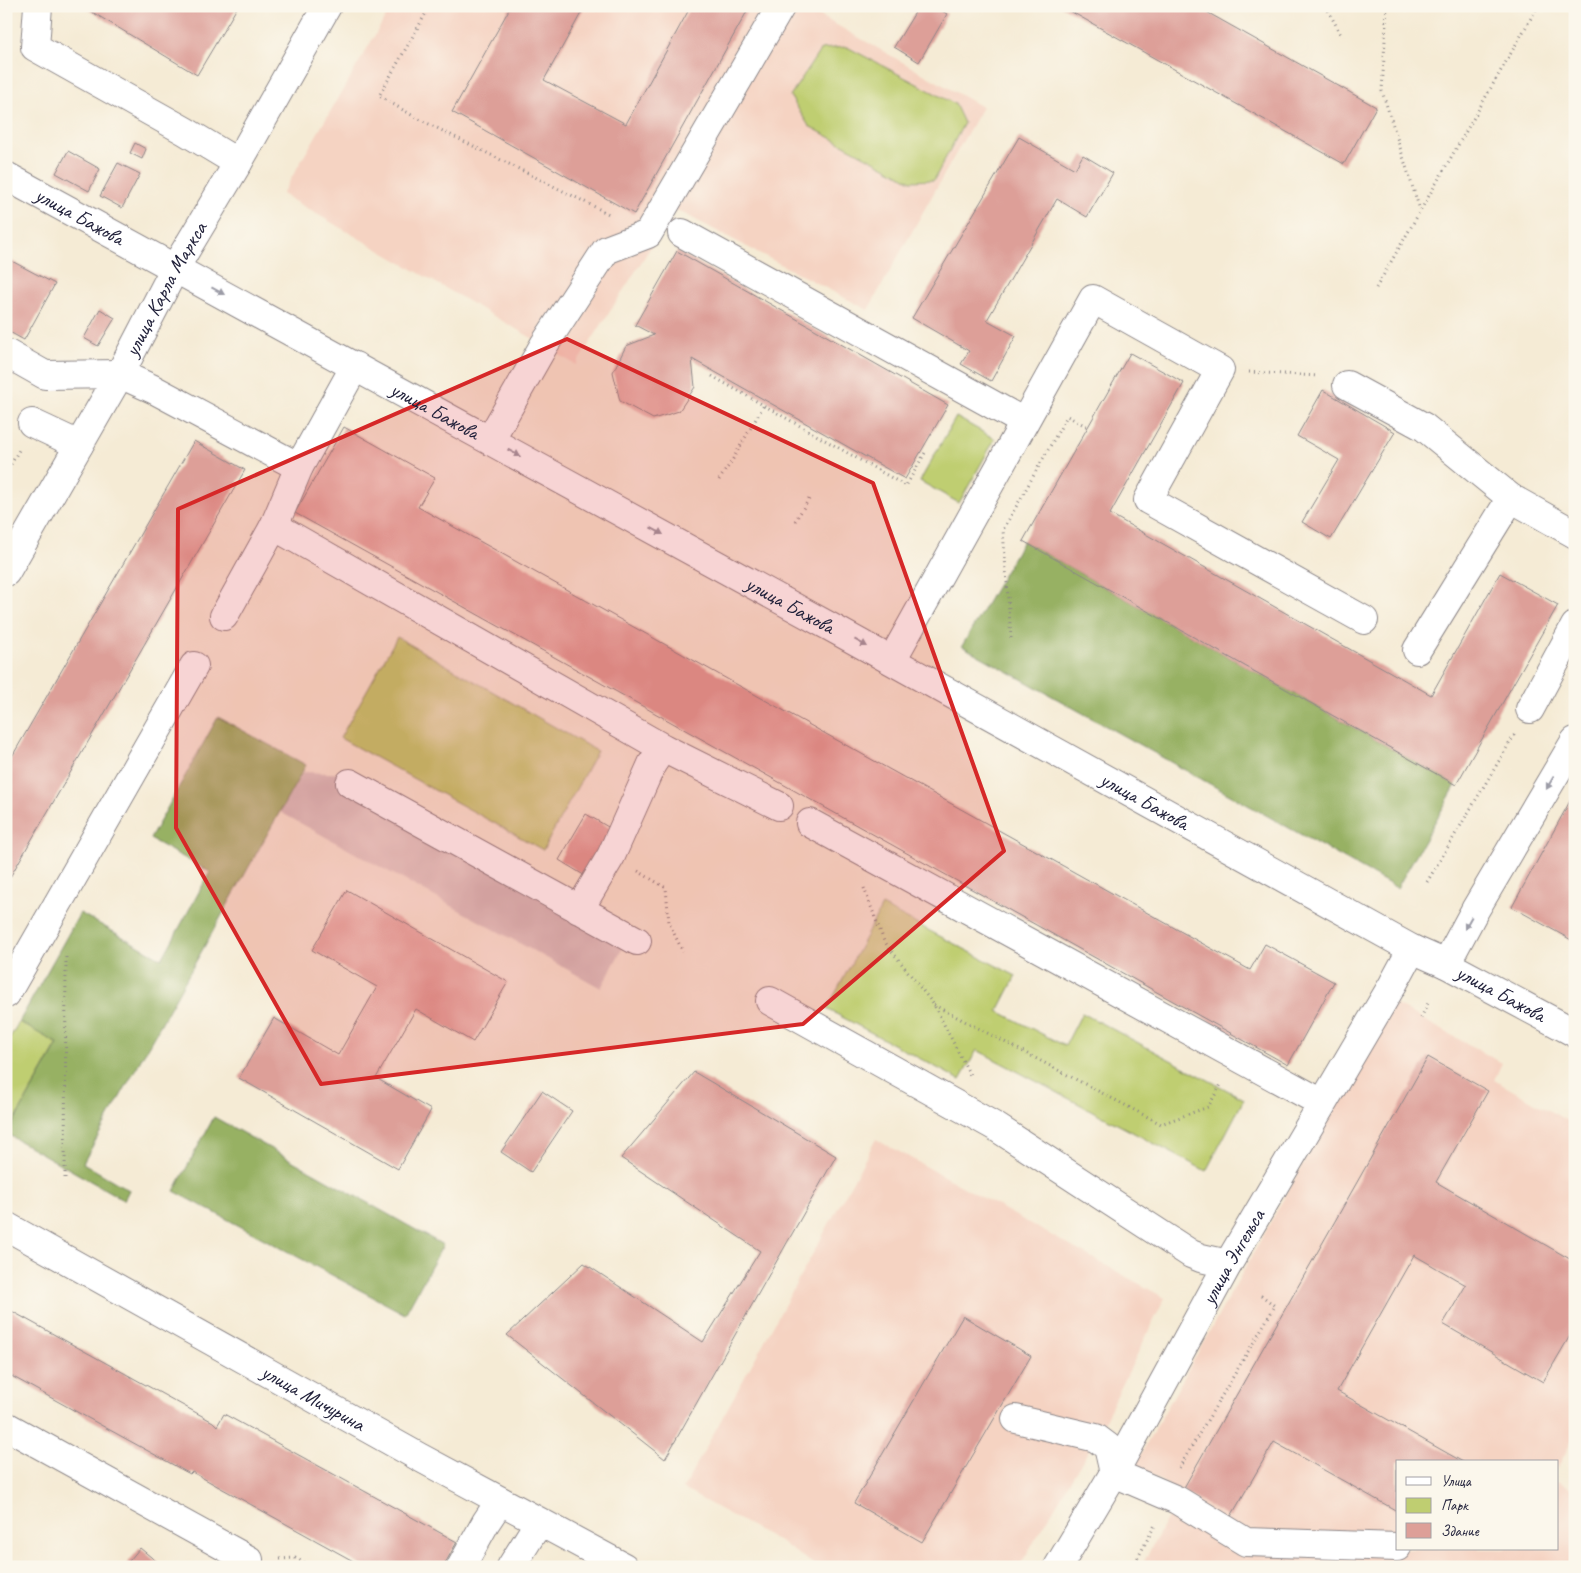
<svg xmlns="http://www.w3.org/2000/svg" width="1581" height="1573" font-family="Caveat,sans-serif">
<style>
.built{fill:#f5d3c2}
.industrial{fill:#d1c0bd}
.green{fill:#bfce71;stroke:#707856}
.forest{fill:#97b163;stroke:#5c6a4f}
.building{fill:#dd9f98}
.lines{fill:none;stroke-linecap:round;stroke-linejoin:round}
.minor-casing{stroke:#8c8688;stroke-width:30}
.path{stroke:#8c8688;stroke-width:3;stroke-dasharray:1 4;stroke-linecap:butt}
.minor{stroke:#fff;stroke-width:28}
.oneway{fill:#9c9ca7}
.marked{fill:#d62828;fill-opacity:0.2;stroke:#d62828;stroke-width:4;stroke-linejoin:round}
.labels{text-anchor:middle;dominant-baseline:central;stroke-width:4.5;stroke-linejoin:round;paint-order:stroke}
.street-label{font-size:21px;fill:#22223b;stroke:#fbf7ec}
</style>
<rect width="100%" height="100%" fill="#fbf7ec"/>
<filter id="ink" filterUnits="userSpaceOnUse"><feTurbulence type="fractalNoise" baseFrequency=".02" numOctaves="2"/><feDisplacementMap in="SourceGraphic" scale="10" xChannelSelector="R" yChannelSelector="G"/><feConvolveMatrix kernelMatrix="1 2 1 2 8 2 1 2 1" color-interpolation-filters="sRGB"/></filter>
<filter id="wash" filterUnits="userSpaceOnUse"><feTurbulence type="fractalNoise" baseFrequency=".0096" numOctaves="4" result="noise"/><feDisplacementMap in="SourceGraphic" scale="20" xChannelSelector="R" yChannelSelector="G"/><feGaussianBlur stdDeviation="1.12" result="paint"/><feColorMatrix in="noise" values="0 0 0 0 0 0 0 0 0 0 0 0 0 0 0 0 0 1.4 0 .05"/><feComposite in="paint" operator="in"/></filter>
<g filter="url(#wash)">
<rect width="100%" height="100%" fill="#f5ebd5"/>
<!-- built -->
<path class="built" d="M392 6H821L817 14 982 107 868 310 675 209 576 365 544 345 282 194Z
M1393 1003 1502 1063 1494 1080 1575 1125V1435L1557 1469V1462H1397V1549H1557V1481L1575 1490V1567H1141L1177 1500 1168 1485 1135 1465Z
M876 1139 1165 1298 1096 1438 1019 1567H818L780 1542 683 1489Z"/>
<!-- industrial -->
<path class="industrial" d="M303 772 353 774 633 929 601 988 280 812Z"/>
<!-- green -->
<path class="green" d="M847 47 955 104 964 123 934 180 911 181 809 126 790 96 821 49Z
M956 417 995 439 959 503 920 481Z
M397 637 597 751 543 850 340 738Z
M882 906 1016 976 998 1011 1065 1046 1082 1013 1244 1099 1206 1171 977 1050 960 1080 827 1009Z
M19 1022 58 1043 7 1134 6 1044Z"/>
<!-- forest -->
<path class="forest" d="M1023 541 1456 785 1397 888 962 646Z
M218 717 306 765 83 1163 129 1190 124 1200 7 1134 58 1044 19 1022 80 913 162 959 210 872 150 839Z
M214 1117 443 1245 405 1314 174 1191Z"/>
<g id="blocks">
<!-- building -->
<path class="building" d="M82 6H238L197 75Z
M511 6H585L544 80 626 124 691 6H750L634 214 452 112Z
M919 6H934L947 14 919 62 894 47Z
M1061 6H1196L1376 107 1344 164Z
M1019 137 1075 169 1083 155 1113 173 1087 217 1057 199 987 320 1016 336 991 381 961 364 969 351 912 318Z
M135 143 146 149 142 159 130 153Z
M68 151 100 169 89 191 56 173Z
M118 163 140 174 122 208 100 196Z
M677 251 948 405 905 479 692 359 695 387 679 411 653 419 620 401 613 372 626 346 654 335 635 325Z
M6 258 55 284 24 340 6 330Z
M100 309 115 318 98 346 84 338Z
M1130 353 1184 383 1110 514 1431 695 1500 573 1558 605 1456 785 1023 541Z
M1323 390 1395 432 1331 539 1302 522 1339 460 1297 436Z
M6 395 11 398 6 407Z
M344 427 435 478 418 507 1250 970 1265 944 1334 982 1288 1065 295 513Z
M194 441 245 470 6 884V767Z
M1575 792V942L1512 907Z
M586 814 615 831 587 877 559 860Z
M347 890 508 982 473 1042 416 1009 376 1078 431 1110 398 1169 239 1078 274 1018 338 1055 377 987 312 950Z
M1428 1057 1488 1091 1436 1182 1575 1262V1327L1543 1382 1443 1324 1466 1285 1414 1255 1337 1391 1463 1462H1397V1511L1274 1442 1230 1518 1182 1491Z
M694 1072 836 1156 665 1459 507 1335 584 1263 703 1342 760 1251 621 1158Z
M542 1091 572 1111 531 1172 501 1152Z
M6 1308 213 1422 217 1426 224 1414 457 1542 443 1567H364L192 1472 190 1474 6 1373Z
M963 1316 1031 1356 922 1542 854 1503Z
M140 1548 163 1567H124Z"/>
</g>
</g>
<g filter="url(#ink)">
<use href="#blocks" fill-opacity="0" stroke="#8c8688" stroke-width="1"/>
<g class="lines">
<!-- minor casing -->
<g class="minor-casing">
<g id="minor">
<path d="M38 6 35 47 185 131 238 163"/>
<path id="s1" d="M6 176 836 630 1412 949 1446 964 1575 1033"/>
<path d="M682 233 1024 422"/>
<path d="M6 353 45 375 120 374 153 389 299 467"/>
<path d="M1347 385 1424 427 1511 498 1575 534"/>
<path d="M32 423 79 445"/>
<path d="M490 440 544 345 606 250 648 234 781 6"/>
<path d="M274 526 663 748 779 806"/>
<path id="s2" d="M6 572 120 374 175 268 238 163 327 6"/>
<path d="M224 616 274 526 299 467 355 366"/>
<path d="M1417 650 1511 498"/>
<path d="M892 660 1093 299 1220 370 1148 500 1364 620"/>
<path d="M1530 709 1575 626"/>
<path d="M350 783 637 941"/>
<path d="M810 823 1322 1103"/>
<path d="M579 910 611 856 652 764 663 748"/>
<path d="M1446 964 1475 910 1575 741"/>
<path d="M6 994 194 666"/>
<path d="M770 1001 996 1127 1191 1254 1201 1258 1228 1264"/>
<path id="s3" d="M6 1226 419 1457 624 1567"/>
<path d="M1016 1419 1096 1438 1108 1447 1114 1473 1177 1500 1246 1542 1397 1547"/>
<path d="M6 1426 249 1560 243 1567"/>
<path d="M461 1567 486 1522 500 1501"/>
<path d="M511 1567 539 1522"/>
<path id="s4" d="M1058 1567 1114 1473 1228 1264 1393 984 1412 949"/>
</g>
</g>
<!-- path -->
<path class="path" d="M430 6 379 96 415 117 611 215
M1326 6 1342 37
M1387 6 1382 91 1420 210
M1376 288 1538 6
M1249 372 1318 376
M712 376 906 486 926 451
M6 473 19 450
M719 480 730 464 764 405
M795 521 811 496
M1011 638 1003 530 1067 416 1088 427
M638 871 666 888 669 923 683 952
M1427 882 1515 734
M864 888 884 941 934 1005 971 1077
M934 1005 1161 1124 1208 1107 1222 1083
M1421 1018 1429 1001
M65 1178 66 954
M1179 1468 1275 1306 1261 1295
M280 1559 295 1558 313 1567
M1133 1567 1155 1525"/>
<!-- minor -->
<use href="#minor" class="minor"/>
</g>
<!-- one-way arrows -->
<defs><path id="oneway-solid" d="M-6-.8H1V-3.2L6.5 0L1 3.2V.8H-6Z" transform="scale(1.25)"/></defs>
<g class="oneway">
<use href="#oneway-solid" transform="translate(218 291) rotate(29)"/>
<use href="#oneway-solid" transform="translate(514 453) rotate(29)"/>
<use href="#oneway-solid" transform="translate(657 531) rotate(29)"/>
<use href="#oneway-solid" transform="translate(861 643) rotate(29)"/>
<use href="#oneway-solid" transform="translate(1550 783) rotate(120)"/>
<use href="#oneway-solid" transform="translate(1468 923) rotate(119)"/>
</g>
</g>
<!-- marked area -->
<path class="marked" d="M567 339 873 483 1004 851 803 1024 321 1084 176 828 178 509Z"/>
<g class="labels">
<!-- street labels -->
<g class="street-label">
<text stroke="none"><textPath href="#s1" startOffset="84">улица Бажова</textPath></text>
<text stroke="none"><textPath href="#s2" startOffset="325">улица Карла Маркса</textPath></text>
<text stroke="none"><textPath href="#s1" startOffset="489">улица Бажова</textPath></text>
<text stroke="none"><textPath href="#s1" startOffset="894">улица Бажова</textPath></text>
<text stroke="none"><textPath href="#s1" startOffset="1299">улица Бажова</textPath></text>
<text stroke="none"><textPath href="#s1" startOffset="1704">улица Бажова</textPath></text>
<text stroke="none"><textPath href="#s4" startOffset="356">улица Энгельса</textPath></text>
<text stroke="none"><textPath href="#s3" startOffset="352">улица Мичурина</textPath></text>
</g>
</g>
<!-- margin -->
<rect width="1581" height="1573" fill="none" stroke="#fbf7ec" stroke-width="25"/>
<!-- legend -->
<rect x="1396" y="1460" width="162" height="90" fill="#fbf7ec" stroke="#a4a2a5"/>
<rect x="1406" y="1477" width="25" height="8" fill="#ffffff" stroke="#a4a2a5"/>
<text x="1441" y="1486" font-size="15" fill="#22223b">Улица</text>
<rect x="1406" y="1498" width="25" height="15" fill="#bfce71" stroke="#a4a2a5"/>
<text x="1441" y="1510" font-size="15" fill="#22223b">Парк</text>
<rect x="1406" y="1523" width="25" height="15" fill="#dd9f98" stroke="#a4a2a5"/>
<text x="1441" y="1536" font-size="15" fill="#22223b">Здание</text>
</svg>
